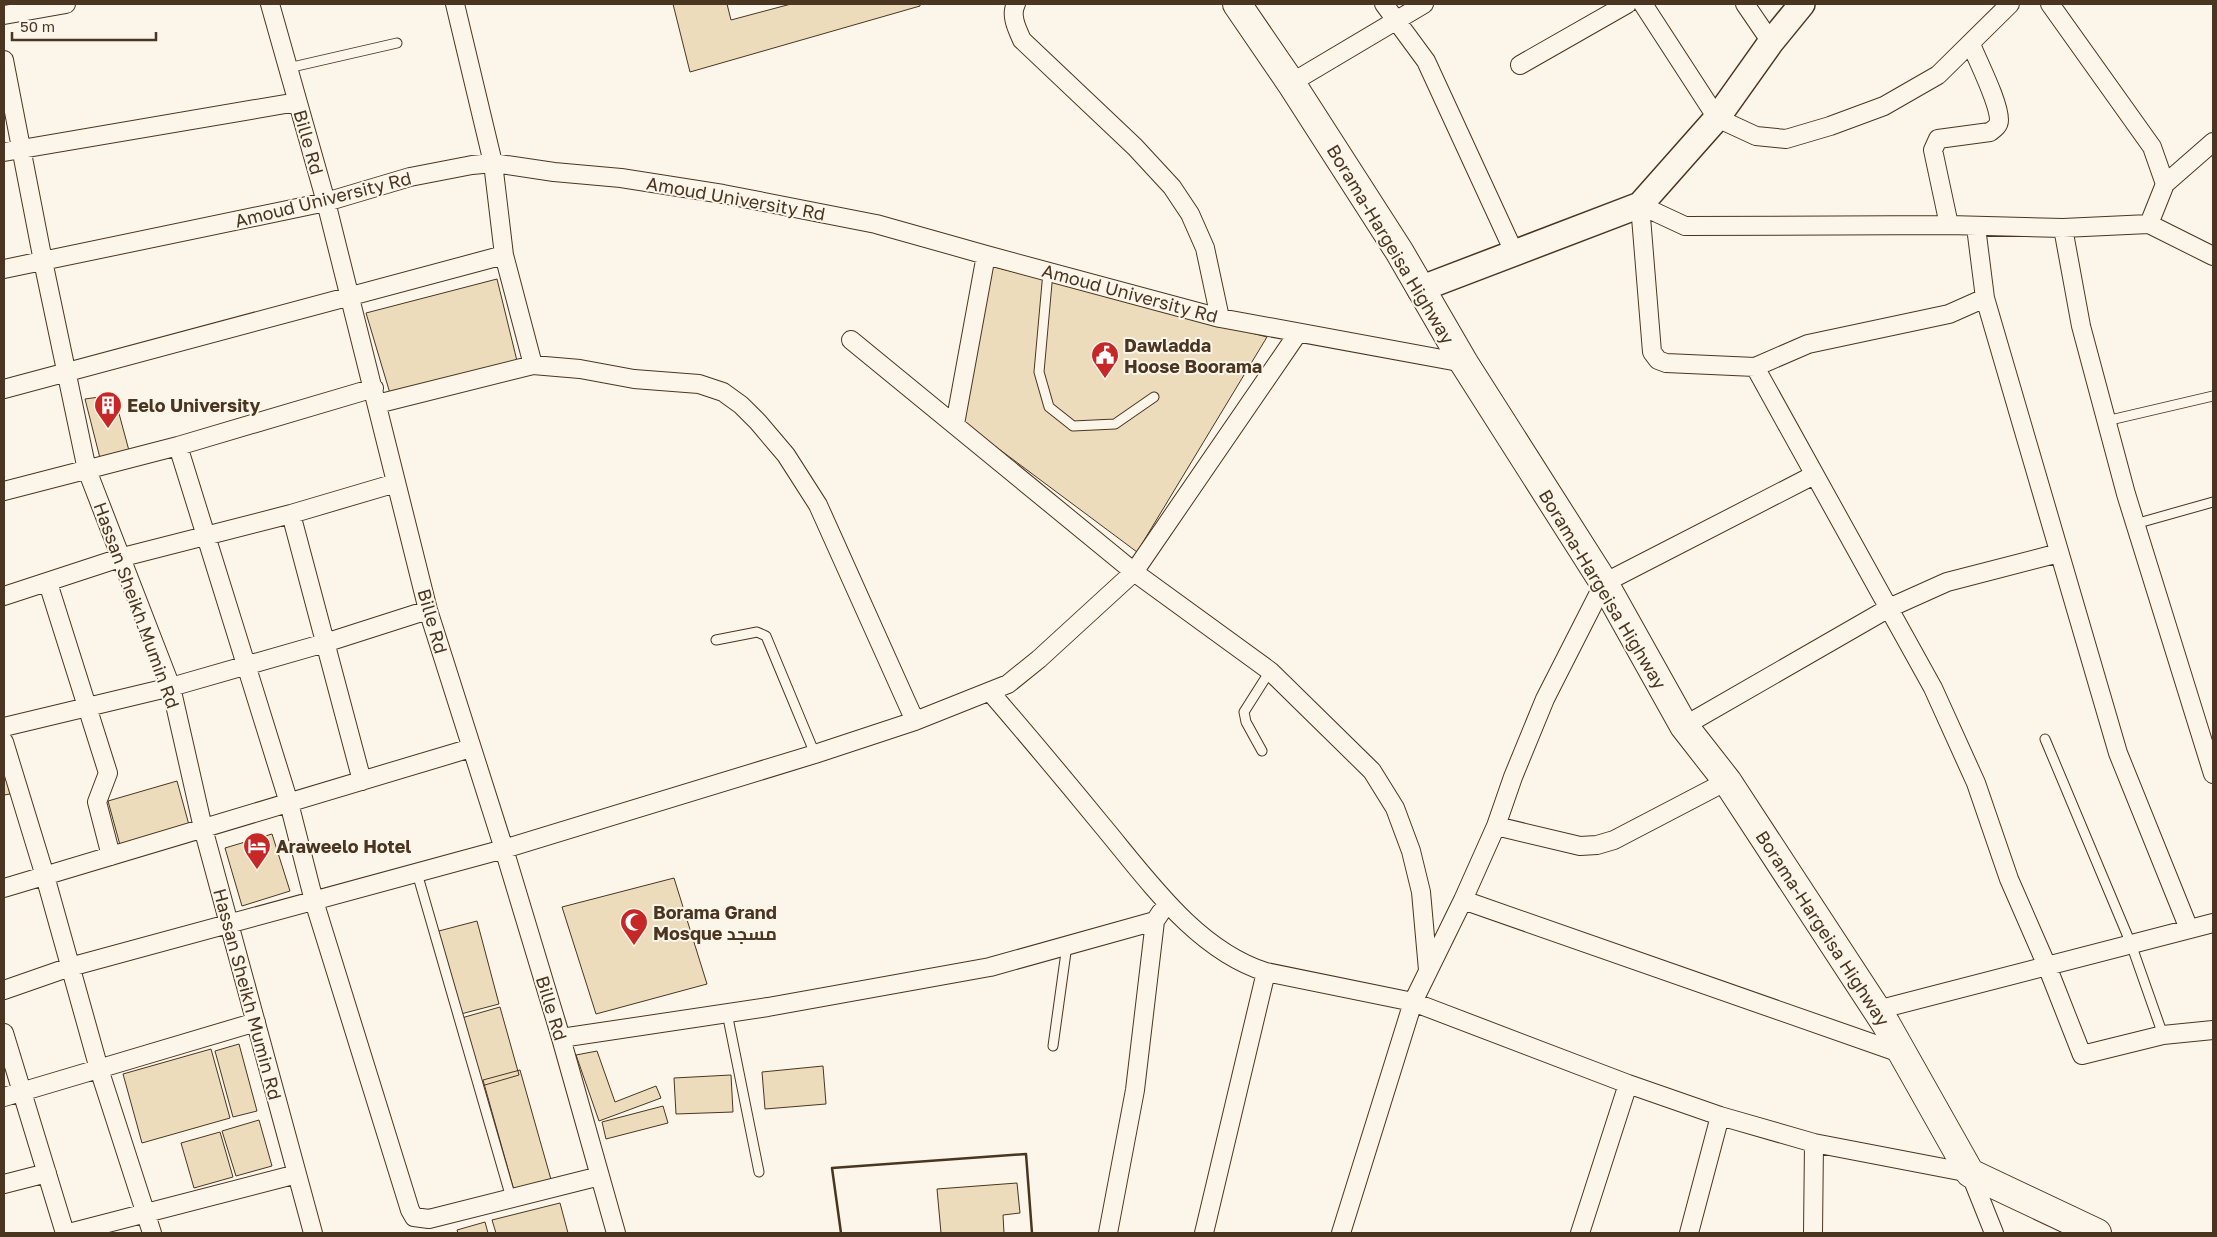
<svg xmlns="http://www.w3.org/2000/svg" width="2217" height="1237" font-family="'Golos Text',Cairo,sans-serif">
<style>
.building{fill:#ecdcbc;stroke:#4a3520}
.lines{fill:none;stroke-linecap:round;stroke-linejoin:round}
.lane-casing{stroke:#4a3520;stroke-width:11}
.street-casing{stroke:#4a3520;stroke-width:20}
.secondary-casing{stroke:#4a3520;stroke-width:28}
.highway-casing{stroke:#4a3520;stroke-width:30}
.lane{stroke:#fbf6e9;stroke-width:9}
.street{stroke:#fbf6e9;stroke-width:18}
.secondary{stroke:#fbf6e9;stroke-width:25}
.highway{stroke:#fbf6e9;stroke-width:28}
.wall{stroke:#4a3520;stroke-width:2.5}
.labels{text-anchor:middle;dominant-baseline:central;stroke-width:4;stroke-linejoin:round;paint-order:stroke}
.street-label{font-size:18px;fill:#4a3520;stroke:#fbf6e9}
.poi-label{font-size:18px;font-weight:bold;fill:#4a3520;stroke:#fbf6e9;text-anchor:start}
</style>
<rect width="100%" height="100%" fill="#fbf6e9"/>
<!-- building -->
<path class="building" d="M673 4H727L731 20 791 4H920V6L690 72Z
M991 266 1267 337 1137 552 960 420Z
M497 279 518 365 392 400 366 313Z
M114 395 131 458 102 466 85 399Z
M4 769 10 794 4 795Z
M177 781 189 825 120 845 108 801Z
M272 834 290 891 242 906 225 848Z
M674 878 707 984 596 1014 562 907Z
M477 921 499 1004 457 1015 435 932Z
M500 1007 519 1075 478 1087 458 1019Z
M239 1044 257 1111 233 1117 215 1051Z
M211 1049 230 1118 142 1143 123 1074Z
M597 1051 615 1102 656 1086 661 1098 599 1121 576 1055Z
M823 1066 826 1104 765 1109 762 1072Z
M520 1070 552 1183 515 1194 483 1080Z
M731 1075 733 1112 676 1114 674 1078Z
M663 1106 668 1123 606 1139 602 1122Z
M259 1120 272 1166 236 1176 222 1131Z
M220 1132 233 1177 194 1188 181 1143Z
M1017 1183 1020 1213 1003 1215 1004 1233H941L937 1189Z
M560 1203 568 1233H496L492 1220Z
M485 1222 488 1233H458L457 1230Z"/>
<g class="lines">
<!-- lane casing -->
<g class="lane-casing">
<path id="lane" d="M288 68 397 43
M1048 272 1039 372 1049 407 1073 426 1115 424 1154 397
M2106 421 2213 396
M2135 524 2213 502
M716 640 757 632 766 636 815 754
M2045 739 2131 944 2163 1035
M1262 751 1246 722 1244 712 1270 671
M417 873 511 1198
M727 1013 759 1172
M1053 1046 1067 945"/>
</g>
<!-- street casing -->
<g class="street-casing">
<path id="street" d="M270 4 326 202 428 610 504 849 561 1038 616 1233
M455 4 493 163 504 255 533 365
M1016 4C1010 15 1017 29 1022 40L1135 147 1172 187 1190 214 1205 248 1220 318
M1384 4 1426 61 1514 252
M1643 4 1717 118 1756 136 1786 139 1830 126 1884 106 1938 75 2010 4
M1745 4 1771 42
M2050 4 2152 147 2165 184 2149 224
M4 15 66 4
M4 60 43 261 87 470 171 687 203 828 313 1233
M1520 65 1627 4
M1291 83 1424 4
M4 152 297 102
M2165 184 2213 142
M1949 225 1933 150 1938 139 1990 132C1994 129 1999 126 1999 120 1999 102 1978 62 1971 44
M1976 227 1985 298 2118 753 2189 929
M2063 228 2081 326 2126 494 2213 774
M2213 256 2149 224 2063 228 1949 225 1685 226 1640 205 1652 352 1658 360 1666 363 1755 367 1933 688 1976 783 2009 879 2047 966 2082 1055 2163 1035 2213 1030
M4 269 326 202 410 177 472 165 493 163 554 172 621 178 723 194 876 224 986 255 1220 318 1464 363
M851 340 1134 572 1270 671 1372 771 1395 808 1411 851 1421 892 1428 970
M1755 367 1808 344 1949 314 1985 298
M4 389 504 255
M377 404 533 365 580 369 634 379 699 384 723 392 741 405 758 422 786 455 818 505 915 721
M955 424 986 255
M178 446 289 803 314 901 410 1210 414 1217 429 1219 600 1176
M4 491 178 446 374 388
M291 514 362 781
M48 583 108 773 97 802 111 856
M4 596 123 557 291 514 396 483
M991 693C1028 736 1065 780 1101 824 1147 879 1196 950 1266 972L1413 1002 1628 1084 1720 1116 1814 1143 1970 1173 1994 1233
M1684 726 1889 608 1947 582 2059 553
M4 727 171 687 325 643 428 610
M4 742 45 876 99 1069 152 1233
M1496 826 1580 846 1597 845 1614 840 1727 781
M4 888 471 748
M1463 900 1903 1054
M4 990 70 967 504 849 815 754 915 721 1008 684 1039 659 1134 572 1298 333
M1877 1010 2213 923
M4 1033 65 1233
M561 1038 768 1007 990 967 1155 921
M4 1097 256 1022
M4 1184 47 1173
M69 1233 297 1174
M1108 1233 1135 1090 1155 921 1161 912
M1204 1233 1266 972
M1341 1233 1413 1002 1463 900 1496 826 1513 777 1545 699 1604 583 1814 475
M1580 1233 1628 1084
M1689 1233 1720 1116
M1813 1233 1814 1143"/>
</g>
<!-- secondary casing -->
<g class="secondary-casing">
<path id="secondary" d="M1420 289 1640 205 1717 118 1771 42 1802 4"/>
</g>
<!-- highway casing -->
<g class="highway-casing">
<path id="highway" d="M1237 4 1291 83 1399 251 1464 363 1604 583 1684 726 1727 781 1886 1024 1970 1173 2097 1233"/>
</g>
<!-- lane -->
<use href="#lane" class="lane"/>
<!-- street -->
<use href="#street" class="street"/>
<!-- secondary -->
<use href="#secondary" class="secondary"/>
<!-- highway -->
<use href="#highway" class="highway"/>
<!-- wall -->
<path class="wall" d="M841 1233 832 1168 1026 1154 1032 1233"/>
</g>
<!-- icons -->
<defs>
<g id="civic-pin" transform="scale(1.4375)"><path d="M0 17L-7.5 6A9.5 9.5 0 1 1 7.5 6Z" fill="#c62828" stroke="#fbf6e9"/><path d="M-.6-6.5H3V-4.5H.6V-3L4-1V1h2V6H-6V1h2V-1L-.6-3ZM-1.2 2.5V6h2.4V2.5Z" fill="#fff"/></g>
<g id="building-pin" transform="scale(1.4375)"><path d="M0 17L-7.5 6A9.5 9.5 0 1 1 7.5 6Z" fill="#c62828" stroke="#fbf6e9"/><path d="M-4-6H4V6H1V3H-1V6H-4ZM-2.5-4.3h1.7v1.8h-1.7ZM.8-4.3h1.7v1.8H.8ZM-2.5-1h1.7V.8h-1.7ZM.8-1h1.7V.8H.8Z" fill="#fff"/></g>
<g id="hotel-pin" transform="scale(1.4375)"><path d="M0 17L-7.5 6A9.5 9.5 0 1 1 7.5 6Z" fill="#c62828" stroke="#fbf6e9"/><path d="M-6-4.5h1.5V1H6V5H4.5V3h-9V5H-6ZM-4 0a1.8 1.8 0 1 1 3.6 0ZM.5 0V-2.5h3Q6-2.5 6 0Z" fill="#fff"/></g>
<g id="mosque-pin" transform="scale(1.4375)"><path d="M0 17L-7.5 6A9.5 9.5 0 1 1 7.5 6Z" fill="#c62828" stroke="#fbf6e9"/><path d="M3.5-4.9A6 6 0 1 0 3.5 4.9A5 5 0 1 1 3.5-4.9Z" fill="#fff"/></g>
</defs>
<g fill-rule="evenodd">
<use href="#civic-pin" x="1105" y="355"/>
<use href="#building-pin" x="108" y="405"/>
<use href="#hotel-pin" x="257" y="846"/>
<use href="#mosque-pin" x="634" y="922"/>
</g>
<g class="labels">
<!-- street labels -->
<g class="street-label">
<text transform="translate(309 142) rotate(74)">Bille Rd</text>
<text transform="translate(736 198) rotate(10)">Amoud University Rd</text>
<text transform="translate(323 199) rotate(-14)">Amoud University Rd</text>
<text transform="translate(1391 244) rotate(59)">Borama-Hargeisa Highway</text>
<text transform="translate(1130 293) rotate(15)">Amoud University Rd</text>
<text transform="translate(1603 589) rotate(59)">Borama-Hargeisa Highway</text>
<text transform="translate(137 605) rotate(70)">Hassan Sheikh Mumin Rd</text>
<text transform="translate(433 621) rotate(74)">Bille Rd</text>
<text transform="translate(1823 928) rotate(57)">Borama-Hargeisa Highway</text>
<text transform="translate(248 994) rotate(75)">Hassan Sheikh Mumin Rd</text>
<text transform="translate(552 1008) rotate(73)">Bille Rd</text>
</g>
<!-- poi labels -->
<g class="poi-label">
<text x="1124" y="345">Dawladda<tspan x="1124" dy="21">Hoose Boorama</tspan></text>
<text x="127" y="405">Eelo University</text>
<text x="276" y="846">Araweelo Hotel</text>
<text x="653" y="912">Borama Grand<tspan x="653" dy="21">Mosque مسجد</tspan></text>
</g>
</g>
<!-- border -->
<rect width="2217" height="1237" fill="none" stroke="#4a3520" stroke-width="10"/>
<!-- scale -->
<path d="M12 32v8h144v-8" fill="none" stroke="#4a3520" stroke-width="2.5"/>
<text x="20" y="32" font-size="15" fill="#4a3520" stroke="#fbf6e9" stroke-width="4" paint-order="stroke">50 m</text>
</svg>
